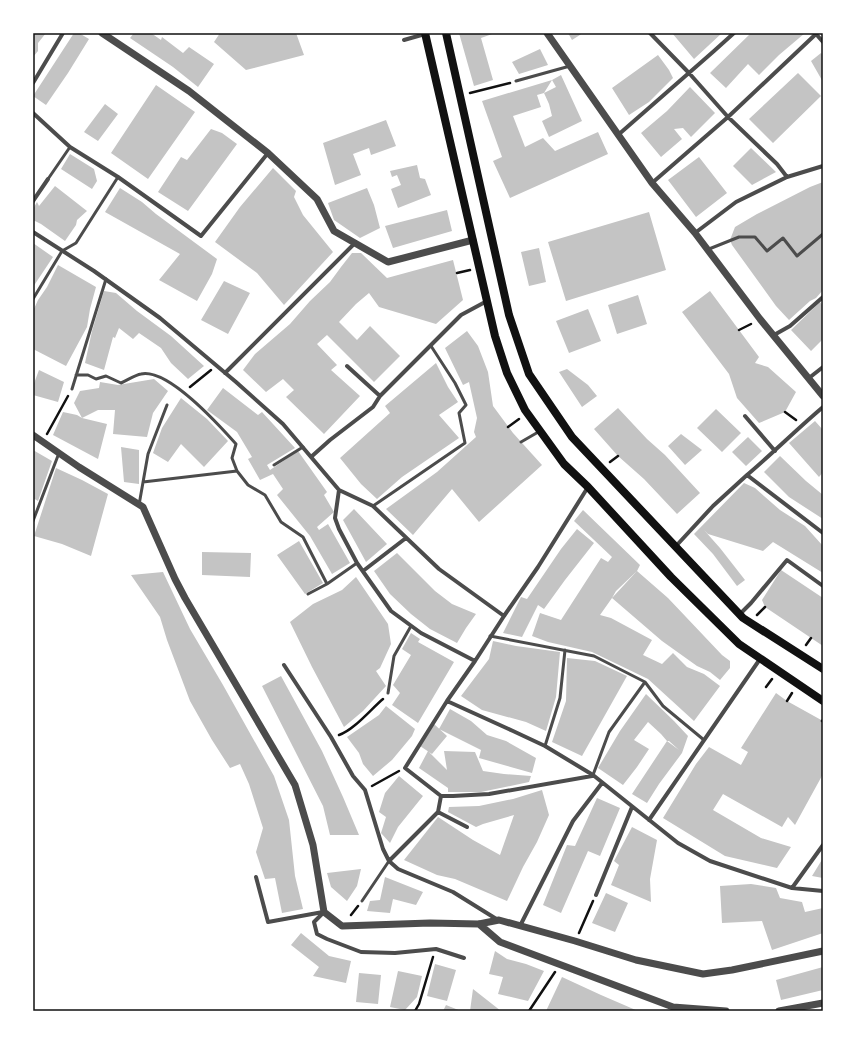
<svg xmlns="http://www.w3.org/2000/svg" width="856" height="1044" font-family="'Asap Condensed',sans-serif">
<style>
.building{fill:#c4c4c4}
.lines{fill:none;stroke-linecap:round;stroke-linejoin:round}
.path{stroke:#111;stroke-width:2.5}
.service{stroke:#4c4c4c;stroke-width:3}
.minor{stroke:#4c4c4c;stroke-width:4}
.tertiary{stroke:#4c4c4c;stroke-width:7}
.secondary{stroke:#111;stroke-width:8}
.neatline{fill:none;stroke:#111;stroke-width:1.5}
</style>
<rect width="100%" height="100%" fill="#fff"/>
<!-- building -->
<path class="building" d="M33 33H46L38 43V51L33 57Z
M74 33H79L89 39 68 73 46 105 33 96Z
M134 33H151L161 40 162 37 183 53 189 47 214 64 198 87 173 67 130 38Z
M220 33H296L304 55 246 70 214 42Z
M459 33H495L481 38 493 80 474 86Z
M568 33H583L572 40Z
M672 33H722L694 59Z
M751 33H805L779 55 759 75 748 64 726 88 710 73Z
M540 49 548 65 519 74 512 62Z
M821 53 823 55V82L811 61Z
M658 55 669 70 673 78 649 102 629 115 612 88Z
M798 73 821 96 773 143 749 119Z
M561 75 582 121 549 137 542 121 552 116 549 104 544 93 556 87 552 80Z
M552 80 544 93 537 95 541 107 513 116 525 147 543 138 555 151 598 132 608 154 510 198 493 161 502 157 482 101Z
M156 85 195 112 148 179 111 153Z
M690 87 715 113 691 137 683 128 674 129 682 139 661 157 641 133 667 111Z
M105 104 118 114 98 141 84 132Z
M386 120 396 146 371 155 369 148 353 154 361 175 335 185 323 143Z
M211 129 222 133 237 144 188 211 158 192 181 157 187 160Z
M751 148 776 172 752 185 733 166Z
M70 154 94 169 97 181 92 189 61 169Z
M699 157 727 193 696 217 668 180Z
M417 165 420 178 425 179 431 195 398 208 391 189 401 185 397 175 392 177 390 171Z
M273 168 296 191 294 197 303 215 333 252 284 305 257 273 215 242 240 207Z
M823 182V290L816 298 810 301 789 320 776 306 732 245 730 240 735 227 757 214 810 187Z
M55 186 87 211 77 220 76 225 65 241 41 224 33 220V209L37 202 39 206Z
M120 188 142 202 156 214 217 259 212 274 197 301 159 280 180 254 105 212Z
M367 188 374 205 380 228 360 238 334 220 328 203Z
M447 210 452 231 393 248 385 226Z
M649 212 666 270 566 301 548 242Z
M33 243 53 257 33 287Z
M539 248 546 282 529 286 521 252Z
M352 253H361L387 278 453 260 463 300 436 324 379 307 369 293 356 304 339 322 357 340 370 326 400 356 374 382 327 335 317 344 337 365 331 370 360 396 324 434 286 397 294 390 283 379 266 392 243 370 255 354 290 324 310 301 330 282 341 267Z
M58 265 96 287 90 309 87 327 66 366 33 349V311L38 300 47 287Z
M224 281 250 293 228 334 201 320Z
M104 291 116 293 137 311 171 336 204 366 188 379 171 363 161 348 139 333 133 339 119 328 115 338 113 337 104 370 85 363 92 331Z
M710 291 759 357 755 363 768 367 796 392 785 412 759 423 737 398 729 374 682 312Z
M638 295 647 324 617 334 608 305Z
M820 302 823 306V339L811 351 791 330Z
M588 309 601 341 569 353 556 321Z
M467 331 478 346 488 372 493 406 513 433 542 465 479 522 452 489 413 535 386 509 437 472 476 437 474 432 477 418 469 382 463 385 445 348Z
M436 363 448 387 458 402 439 415 459 438 402 477 377 499 361 484 340 458 390 413 385 406Z
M567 369 588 385 597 396 582 407 559 372Z
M39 370 64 382 58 402 33 395V386Z
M154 379 168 391 153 413 147 437 113 434 115 410H98L82 418 74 403 80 391 99 388 100 382 118 385Z
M223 388 258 415 262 412 295 448 267 465 270 470 298 451 327 492 324 495 334 512 317 527 319 530 328 524 350 563 332 574 310 536 277 495 283 489 273 474 260 480 248 459 252 457 237 432 207 410Z
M181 398 207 419 228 441 204 467 181 444 168 462 153 453 162 428Z
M618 408 647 439 665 455 700 493 677 514 644 479 618 456 594 429Z
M716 409 741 433 722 452 697 428Z
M63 412 77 415 82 418 107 424 98 459 53 435Z
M815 421 823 430V472L819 477 789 443Z
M681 434 702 450 685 465 668 446Z
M748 437 762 451 746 466 732 452Z
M121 447 139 450V484L124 482Z
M33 450 52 461 38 501 33 498Z
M780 456 806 481 823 495V519L789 497 764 472Z
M56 468 82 480 108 494 91 556 62 544 34 536Z
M744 483 755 488 780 510 805 526 823 546V573L773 542 763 551 708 534 704 530 720 548 745 580 737 586 713 554 694 534Z
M354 509 387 544 366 562 343 520Z
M583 510 640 565 637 571 616 591 612 598 600 615 611 618 652 640 643 655 662 664 673 653 687 667 704 674 720 686 694 721 648 679 592 652 548 642 532 636 540 613 561 620 601 558 608 562 612 557 574 521Z
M577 529 594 543 565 580 544 609 538 605 522 637 503 633 521 597 527 599 561 549Z
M299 541 323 583 305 594 277 555Z
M202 552 251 553 250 577 202 575Z
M397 553 435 591 452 604 476 614 466 628 457 643 430 629 411 614 390 594 374 571Z
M781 570 823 598V646L765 607 762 600Z
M637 571 668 598 722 655 730 661V668L720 680 710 672 697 666 662 641 612 598Z
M163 572 190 629 223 685 274 776 289 820 295 876 303 909 282 913 275 878 265 879 256 852 263 828 249 784 240 764 230 768 212 740 190 701 167 640 160 617 131 575Z
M356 577 388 624 391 644 380 668 376 671 386 686 363 711 344 727 312 667 290 622 313 604 342 590Z
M411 633 420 639 418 642 454 662 418 723 392 705 400 693 393 685 411 655 402 649Z
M493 641 516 646 560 652 556 697 546 731 526 722 482 710 461 696 489 659Z
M567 658 595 661 627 676 582 756 552 742 566 701Z
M281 676 322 751 343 797 359 835H330L323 806 262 686Z
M776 693 787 701 823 721V774L795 825 788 817 782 827 723 794 713 810 761 838 791 847 777 868 725 856 663 818 696 764 709 747 741 765 748 752 741 748Z
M646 694 674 721 688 736 682 753 659 784 647 803 632 794 667 741 679 750 669 741H667L661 734 648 722 634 740 649 749 637 767 623 785 598 768 620 731Z
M386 706 415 729 412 736 392 760 373 776 363 764 359 753 347 737 379 715Z
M450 709 471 721 487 735 506 741 536 758 532 773 479 758 481 750 439 729Z
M434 724 447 736 432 754 420 746Z
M428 751 447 770 444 751 475 752 483 771 504 774 531 776 529 782 481 792H448V788L419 768Z
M399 776 423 796 398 827 390 843 381 833 386 817 379 812 385 793Z
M542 790 549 815 537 842 523 867 507 901 455 879 437 875 404 860 438 817 473 840 500 855 514 815 483 824 476 827 448 812 449 807 479 806 513 799Z
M597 798 620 808 600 856 588 851 561 913 543 905 567 845 575 846Z
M632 827 657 840 650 879 651 902 611 885 619 865 614 861Z
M823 858V878L812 876Z
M361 869 357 886 347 901 331 887 327 873Z
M385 877 423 892 416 905 393 899 390 913 367 911 370 901 380 900Z
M751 884 776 888 780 898 802 902 805 912 823 908V933L772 950 762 921 722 923 720 886Z
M606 893 628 903 615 932 592 923Z
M301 933 329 956 351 961 346 983 313 976 319 967 291 945Z
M495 951 507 959 526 964 544 971 528 1001 498 994 503 977 489 974Z
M435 964 456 970 447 1001 427 996Z
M823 967V990L781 1000 776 980Z
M398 971 422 976 417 997 405 1010 390 1007Z
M359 973 381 975 378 1004 356 1002Z
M562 977 601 995 638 1011H546Z
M473 989 501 1011H470Z
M446 1005 461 1011H443Z"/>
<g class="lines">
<!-- path -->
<path class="path" d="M470 93 510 83
M457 273 470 270
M739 330 751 324
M190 387 211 370
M785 412 796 420
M508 427 519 419
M47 434 68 396
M610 462 618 456
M757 615 765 607
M806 645 811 638
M766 687 772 679
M787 701 792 693
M822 721 823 720
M339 735C354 730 371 709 383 699
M372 786 399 771
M351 915 358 906
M579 933 593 901
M415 1011 419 1004 433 957
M529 1011 555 972"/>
<!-- service -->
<path class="service" d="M516 81 570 66
M48 179 70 147
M709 249 739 237H755L767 251 783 238 797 256 823 234
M33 299 62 251 76 243 118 177
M76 375H88L96 379 106 376 121 383C128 380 135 375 141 374 168 368 219 425 236 444L232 458 237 471 248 485 265 495 281 522 303 537 327 584 357 563
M72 389 106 279
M521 442 540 431
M274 465 303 447
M143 482 237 471
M139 505 148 454 167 405
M373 506 465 443 459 413 466 405 455 383 431 346
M33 521 59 453
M308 594 327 584
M490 636 594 656 645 682 663 706 704 740
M388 693 394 656 411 626
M545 746 560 698 565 650
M593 775 609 732 645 682
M362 901 389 861"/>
<!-- minor -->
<path class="minor" d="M650 33 689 73 728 117 777 164 787 177
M816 34 823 42
M404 40 425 34
M33 83 63 33
M33 113 70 147 118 177 201 236 268 153
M618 135 714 51 734 33
M652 183 728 117 817 33
M33 201 48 179
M33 232 94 271 160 318 236 382 283 424 339 490 373 506 439 569 504 616
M695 233 736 202 787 177 823 166
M774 335 790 326 823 297
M347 366 380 396
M225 373 355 243
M809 378 823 367
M745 416 775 451
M311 457 330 440 373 407 380 396 461 315 487 301
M747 475C773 453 797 429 823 407
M588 487 538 567 504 616 475 661 447 701 513 731 545 746 593 775 678 843 710 861 792 888 823 891
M339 490 335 518 339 529 357 563 391 611 421 633 475 661
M676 546 713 506 747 475 823 533
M363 571 406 538
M740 614 751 603 787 560 823 586
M284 665 331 737 353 776 365 790 383 849 389 861
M447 701 405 768 441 796 438 812 389 861 398 869 453 892 498 920
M441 796H453L489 794 592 776
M438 812 467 827
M649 820 760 659
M256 877 268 922 323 912
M792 888 823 845
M596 895 632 807
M324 912 314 922 317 934 327 939 361 952 395 953 436 949 464 958
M520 926 573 821 602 783"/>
<!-- tertiary -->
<path class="tertiary" d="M102 33 189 91 268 153 317 199 334 231 388 262 473 240
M547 33 652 183 695 233 760 319 823 396
M33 435 79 467 143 507 175 579 185 598 295 785 313 845 324 912 342 926 430 923 479 924 499 920 575 941 636 960 703 974 732 970 823 951
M479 924 500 942 673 1007 726 1011
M779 1011 823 1003"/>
<!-- secondary -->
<path class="secondary" d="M425 33 495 336 507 373 525 410 564 464 588 487 671 577 739 644 823 701
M446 33 509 315 529 374 572 437 743 618 823 669"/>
</g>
<!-- border -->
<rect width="856" height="1044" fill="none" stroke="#ffffff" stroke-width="68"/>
<rect x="34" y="34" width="788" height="976" class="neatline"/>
</svg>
